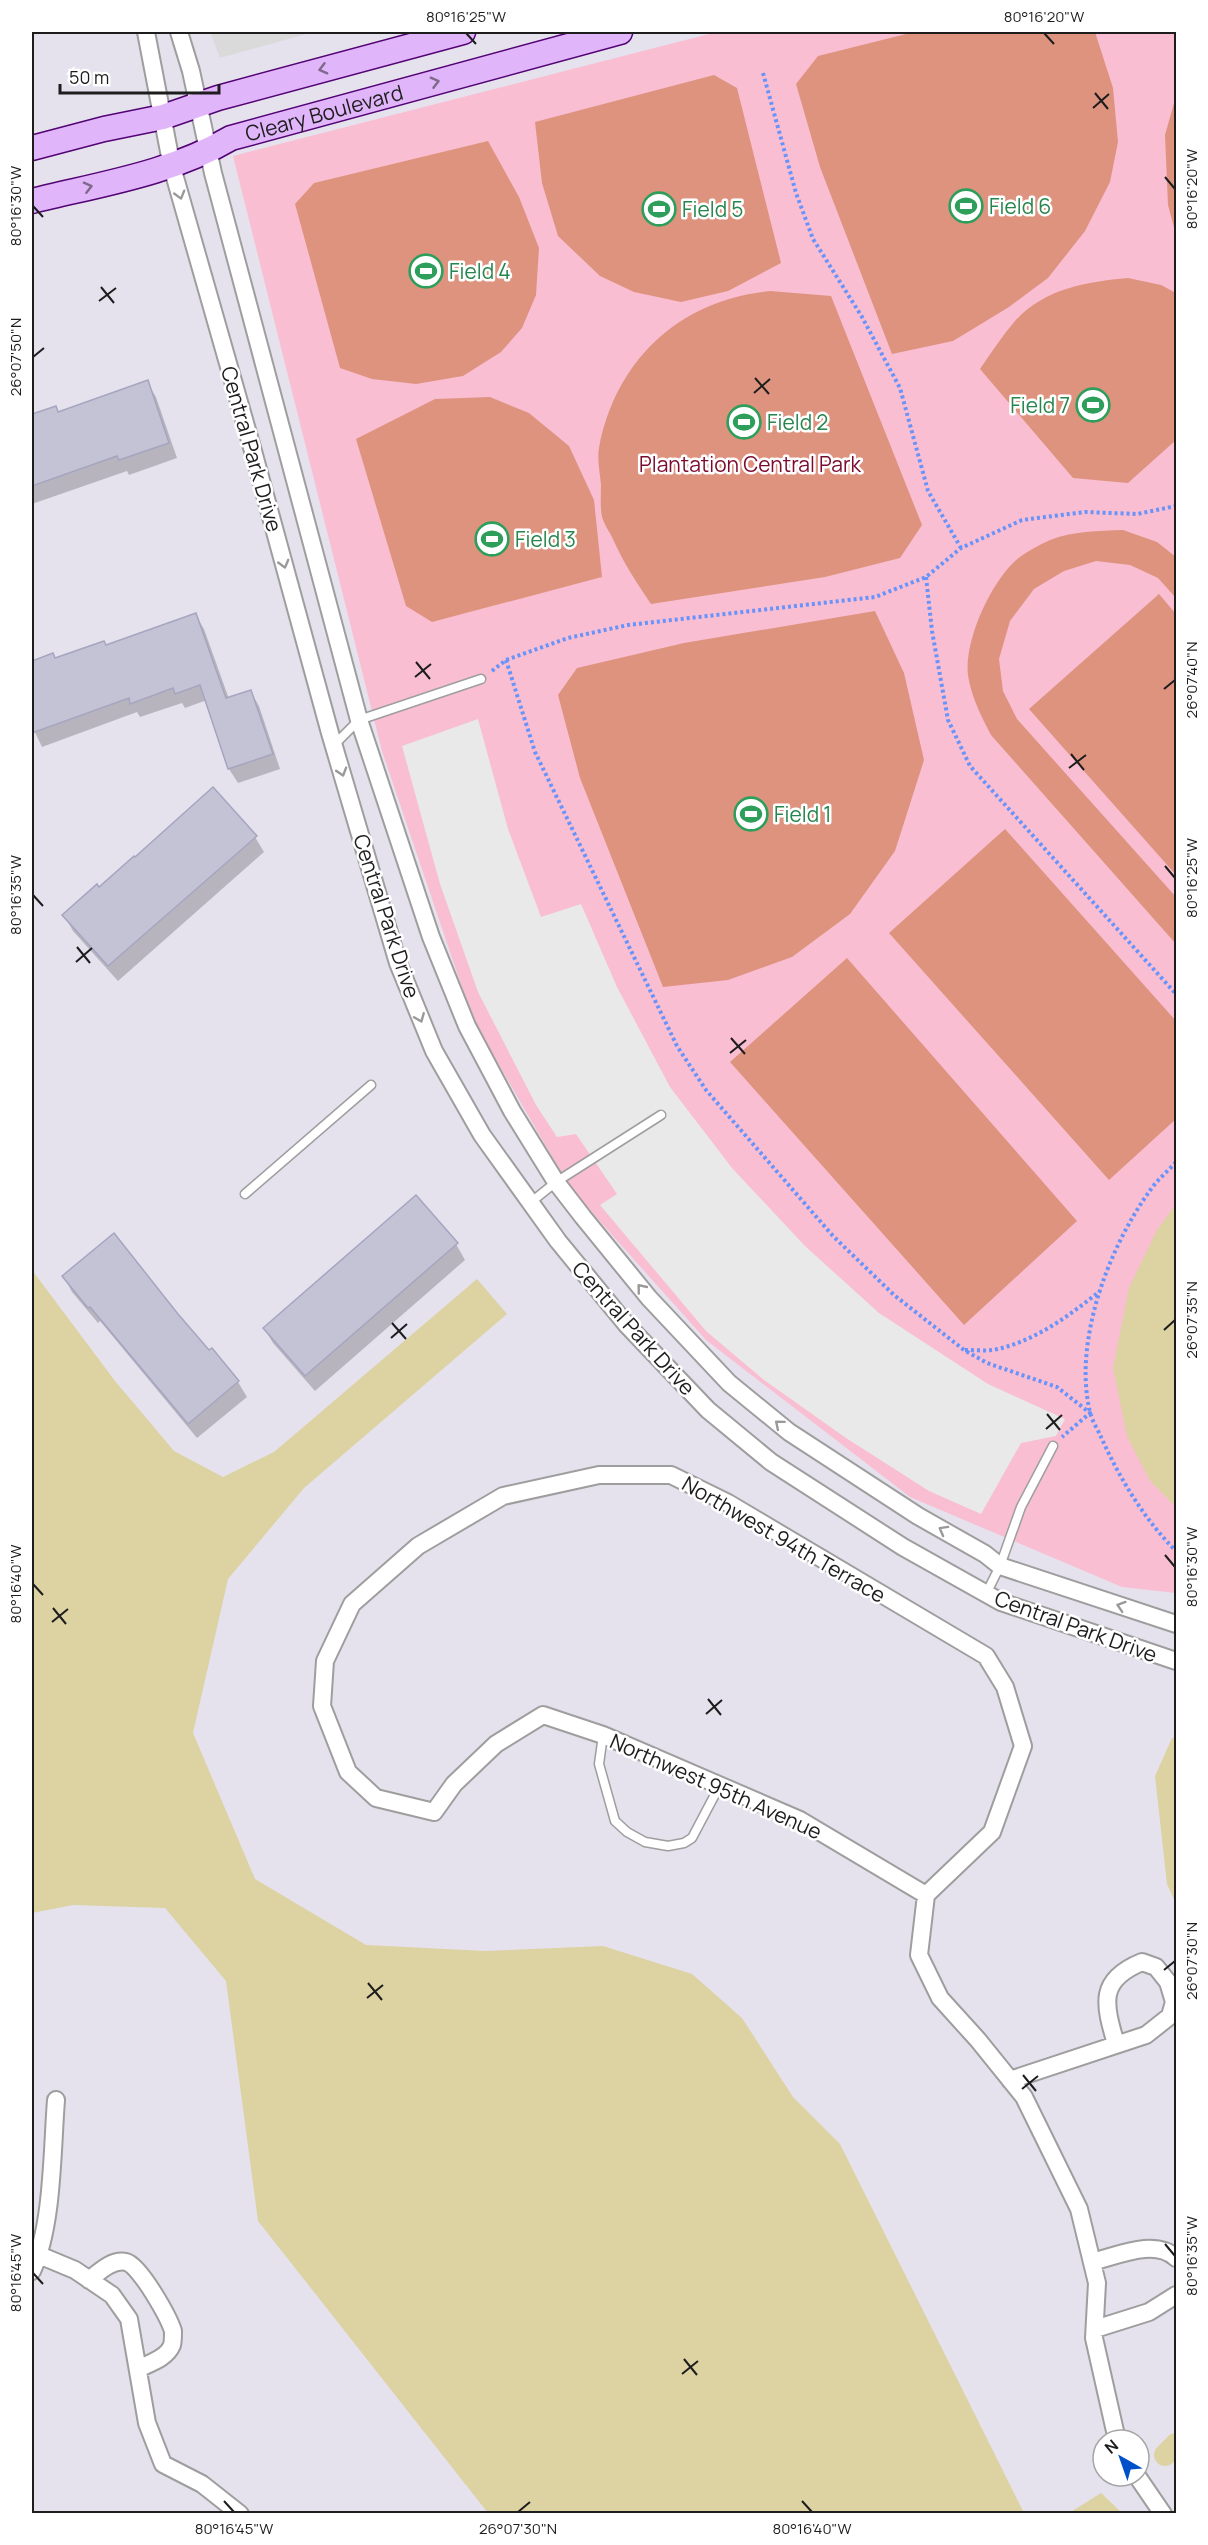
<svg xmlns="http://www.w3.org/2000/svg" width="1208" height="2545" font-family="Manrope,sans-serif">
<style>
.residential{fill:#dadadb}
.park{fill:#f9bed1}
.pitch{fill:#de937f}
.parking{fill:#e9e9e9}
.water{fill:#dcd2a2}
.shadow{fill:#0003}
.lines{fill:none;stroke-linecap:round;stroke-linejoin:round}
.canal{stroke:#dcd2a2;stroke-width:22}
.building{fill:#c3c3d5;stroke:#a6a5c0;stroke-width:1.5}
.lane-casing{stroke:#9e9e9e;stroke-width:11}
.street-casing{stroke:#9e9e9e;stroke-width:20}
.secondary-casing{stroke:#530474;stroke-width:27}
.path{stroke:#6793fa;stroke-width:4;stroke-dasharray:3 3;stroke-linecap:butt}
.lane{stroke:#fff;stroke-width:8}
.street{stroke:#fff;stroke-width:16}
.secondary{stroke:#e1b5fa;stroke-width:24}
.oneway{stroke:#7f698c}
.oneway2{stroke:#999}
.ticks{fill:none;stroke:#1d1d1d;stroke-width:2}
.labels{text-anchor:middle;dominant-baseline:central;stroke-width:5;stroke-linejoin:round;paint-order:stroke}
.street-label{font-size:21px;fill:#1d1d1d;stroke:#fff}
.leisure-label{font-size:21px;fill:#27864d;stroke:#fff;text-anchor:start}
.park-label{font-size:21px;fill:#7b0a2f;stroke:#fff}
.neatline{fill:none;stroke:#1d1d1d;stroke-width:2}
.ticks-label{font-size:15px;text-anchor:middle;fill:#1d1d1d}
</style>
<rect width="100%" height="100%" fill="#e5e2ee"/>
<!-- residential -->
<path class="residential" d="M210 32H314L220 58Z"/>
<!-- park -->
<path class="park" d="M717 32H1176V1593L1122 1587 910 1497 706 1340 570 1188 473 1020 382 751 233 156Z"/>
<!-- pitch -->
<path class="pitch" d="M914 32H1095L1113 88 1118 142 1110 182 1085 231 1048 278 1009 307 953 341 892 354 820 167 796 84 818 56Z
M714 75 737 88 781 263 728 291 681 302 634 292 600 276 558 236 542 183 535 122Z
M1176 96V235L1168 205 1165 135Z
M488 141 519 197 539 248 536 295 522 328 501 352 463 376 416 384 372 379 340 368 295 204 314 183Z
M1128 278 1161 285 1176 293V440L1128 483 1073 478 980 369C991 353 1002 336 1015 321 1045 288 1087 282 1128 278Z
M770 291 831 296 922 525 900 558 825 577 651 604C636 582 623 562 612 537 609 531 604 524 602 517 600 507 601 495 601 485 600 473 597 459 599 448 616 359 680 300 770 291Z
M490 397 529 413 569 446 594 500 602 577 432 622 406 606 356 439 435 399Z
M1123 530 1157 542 1176 557V598L1158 578 1130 565 1096 561 1064 571 1034 589 1010 621 999 659 1003 691 1017 719 1176 897V944L991 735C981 716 971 696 968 675 964 641 990 585 1014 562 1022 554 1039 545 1050 540 1073 531 1098 531 1123 530Z
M1159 594 1176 614V875L1029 709Z
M875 611 904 673 924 760 895 851 850 914 792 957 728 980 663 987 580 778 558 695 577 668 684 643Z
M1005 829 1176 1021V1119L1109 1180 889 933Z
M847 958 1077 1221 964 1325 730 1062Z"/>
<!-- parking -->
<path class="parking" d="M478 719 508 829 541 917 581 904 617 987 670 1087 732 1168 805 1246 879 1313 988 1384 1065 1419 1056 1436 1021 1443 981 1514 929 1491 846 1438 764 1380 706 1331 600 1205 617 1194 576 1134 557 1137 536 1105 478 992 440 884 402 746Z"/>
<!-- water -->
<path class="water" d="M1176 1204V1507L1150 1481 1127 1436 1113 1368 1129 1288 1157 1230Z
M32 1270 115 1381 174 1451 223 1477 274 1452 477 1279 507 1314 304 1488 228 1579 193 1733 255 1879 366 1945 485 1951 603 1946 692 1974 742 2018 793 2097 840 2144 1024 2513H488L258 2221 226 1981 165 1908 73 1905 32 1913Z
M1172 1738H1176V1904L1167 1884 1155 1776Z
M1101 2493 1122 2513H1069Z"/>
<!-- shadow -->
<path class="shadow" d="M147 382 156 397 177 458 129 475 127 471 32 504V416L55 408 58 413Z
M195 614 204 629 229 699 251 692 259 706 280 769 238 783 229 769 207 700 185 708 182 703 140 717 137 712 42 747 32 726V662L52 655 55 660 106 647Z
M255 837 264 852 118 981 73 931 64 915 99 889Z
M456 1244 465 1260 315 1391 273 1343 264 1328Z
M64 1277 209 1352 212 1350 238 1382 247 1397 197 1438 100 1321 98 1323 72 1292Z"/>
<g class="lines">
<!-- canal -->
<path class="canal" d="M1165 2455 1176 2444"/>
</g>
<!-- building -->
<path class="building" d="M148 380 169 443 119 460 117 456 32 486V414L56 406 58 412Z
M196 613 226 698 251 690 273 754 228 769 200 685 175 694 173 688 130 704 129 698 32 733V661L53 653 55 658 104 641 106 645Z
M213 787 257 836 108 966 62 915 97 884 99 887 134 856 135 857Z
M416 1195 458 1243 305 1376 263 1328Z
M114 1233 178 1314 209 1350 212 1348 239 1381 188 1424 90 1307 88 1308 62 1276Z"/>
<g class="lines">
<!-- lane casing -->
<g class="lane-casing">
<path id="lane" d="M334 745 359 720 481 679
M245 1194 371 1085
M530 1203 556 1182 661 1115
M986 1594 1000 1566 1021 1507 1053 1446
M603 1735 599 1764 615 1821 627 1832 645 1842 668 1846 684 1843 692 1838 720 1785"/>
</g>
<!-- street casing -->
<g class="street-casing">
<path id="street" d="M146 32 172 167 253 451 330 733 398 963 434 1051 482 1135 558 1241 626 1324 708 1410 771 1462 903 1547 1001 1602 1176 1661
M179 32 191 71 213 173 359 720 431 937 467 1026 512 1111 556 1182 583 1217 649 1298 729 1383 789 1432 918 1516 985 1554 1000 1566 1176 1624
M926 1895 992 1832 1023 1746 1005 1687 986 1656 728 1503 671 1475H599L503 1496 418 1546 352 1604 325 1661 322 1706 348 1772 376 1798 434 1812 454 1784 496 1744 543 1715 603 1735 800 1820 926 1895 919 1955 940 1998 978 2040 1024 2097 1079 2209 1097 2283 1094 2338 1117 2440
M1010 2080 1146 2035 1170 2016 1174 2002 1168 1982 1156 1967 1142 1962C1098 1980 1104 2003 1116 2044
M39 2255 75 2270 112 2295 129 2319 147 2423 163 2464 202 2484 240 2514
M1092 2262C1117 2256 1155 2238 1176 2258
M32 2271C53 2226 52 2151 56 2100
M89 2280C99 2272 112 2259 126 2262 140 2265 169 2318 173 2331 173 2334 173 2342 172 2345 167 2358 150 2363 138 2369
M1095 2329 1149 2312 1176 2295
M1137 2476 1163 2514"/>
</g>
<!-- secondary casing -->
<g class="secondary-casing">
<g id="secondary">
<path d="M32 148 104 129 163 117 218 98 463 32"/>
<path id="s1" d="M32 201C100 184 170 174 231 138L620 32"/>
</g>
</g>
<!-- path -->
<path class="path" d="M763 73 796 193 813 239 862 317 900 388 928 491 961 548
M926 577 932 631 948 720 970 766 1176 994
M506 660 535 752 677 1046 706 1090 833 1236 894 1295 964 1350 987 1363 1057 1387 1090 1413 1062 1437
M492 671 506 660 568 638 628 625 875 597 926 577 961 548 1022 520 1085 512 1137 514 1176 506
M1176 1162C1167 1172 1156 1181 1149 1192 1108 1249 1073 1343 1090 1412 1092 1421 1098 1430 1101 1437 1120 1479 1144 1519 1176 1551
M965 1350C974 1350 984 1351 993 1350 1034 1342 1069 1316 1100 1291"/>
<!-- lane -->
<use href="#lane" class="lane"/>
<!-- street -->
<use href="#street" class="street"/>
<!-- secondary -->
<use href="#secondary" class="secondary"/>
</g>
<!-- one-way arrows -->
<defs><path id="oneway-chevron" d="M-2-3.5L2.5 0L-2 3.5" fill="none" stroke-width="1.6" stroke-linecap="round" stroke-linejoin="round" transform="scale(1.5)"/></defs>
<g class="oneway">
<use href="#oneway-chevron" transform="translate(323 69) rotate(165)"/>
<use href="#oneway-chevron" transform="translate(435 82) rotate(-15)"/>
<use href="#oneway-chevron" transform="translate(88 187) rotate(-14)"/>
</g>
<g class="oneway2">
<use href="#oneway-chevron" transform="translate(180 195) rotate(74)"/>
<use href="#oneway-chevron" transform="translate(284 564) rotate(75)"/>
<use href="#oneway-chevron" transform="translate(342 772) rotate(73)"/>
<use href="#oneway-chevron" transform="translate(420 1018) rotate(68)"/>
<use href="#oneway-chevron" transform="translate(641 1288) rotate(-129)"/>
<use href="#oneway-chevron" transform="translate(779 1424) rotate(-140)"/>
<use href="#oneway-chevron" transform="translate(943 1530) rotate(-151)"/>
<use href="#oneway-chevron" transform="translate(1121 1606) rotate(-162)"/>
</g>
<!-- ticks -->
<path class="ticks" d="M466 33 476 44M1044 33 1054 44M1095 93 1108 109M1093 108 1109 94M1165 177 1175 189M33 206 43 217M101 287 114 303M99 301 116 288M33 357 44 348M755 378 769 394M754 393 770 379M416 662 430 679M415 677 431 664M1164 689 1175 680M1071 754 1084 770M1069 768 1086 755M1165 866 1175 878M33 895 43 906M77 947 90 963M76 962 92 948M731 1038 745 1054M730 1053 746 1040M392 1323 406 1339M1164 1330 1175 1320M391 1338 407 1324M1047 1414 1060 1430M1046 1429 1062 1415M1165 1555 1175 1567M33 1584 43 1595M53 1608 66 1624M52 1622 68 1609M708 1699 721 1715M706 1714 722 1700M1164 1970 1175 1961M368 1983 382 2000M367 1998 383 1985M1023 2075 1036 2091M1022 2089 1038 2076M1165 2244 1175 2256M33 2273 43 2284M684 2359 697 2375M682 2374 698 2361M224 2501 234 2512M802 2501 812 2512M518 2512 530 2502"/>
<!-- icons -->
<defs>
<g id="stadium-ring" transform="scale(1.725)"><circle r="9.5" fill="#fff" stroke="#2e9e5b" stroke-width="1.5"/><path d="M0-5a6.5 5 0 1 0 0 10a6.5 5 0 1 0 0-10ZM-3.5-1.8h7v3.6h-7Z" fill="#2e9e5b"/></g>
</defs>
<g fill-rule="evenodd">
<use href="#stadium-ring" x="966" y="206"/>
<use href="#stadium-ring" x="659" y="209"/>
<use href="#stadium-ring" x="426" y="271"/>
<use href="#stadium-ring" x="1093" y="405"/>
<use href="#stadium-ring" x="744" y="422"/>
<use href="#stadium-ring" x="492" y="539"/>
<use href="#stadium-ring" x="751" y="814"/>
</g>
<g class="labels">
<!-- street labels -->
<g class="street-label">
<text stroke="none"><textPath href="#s1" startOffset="306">Cleary Boulevard</textPath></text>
<text transform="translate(252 449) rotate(74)">Central Park Drive</text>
<text transform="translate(387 916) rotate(72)">Central Park Drive</text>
<text transform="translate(634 1328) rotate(48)">Central Park Drive</text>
<text transform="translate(784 1539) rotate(30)">Northwest 94th Terrace</text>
<text transform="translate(1076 1626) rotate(20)">Central Park Drive</text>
<text transform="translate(716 1786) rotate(24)">Northwest 95th Avenue</text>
</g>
<!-- leisure labels -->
<g class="leisure-label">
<text x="989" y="206">Field 6</text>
<text x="682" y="209">Field 5</text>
<text x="449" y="271">Field 4</text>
<text x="1070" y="405" text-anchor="end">Field 7</text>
<text x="767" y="422">Field 2</text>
<text x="515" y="539">Field 3</text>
<text x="774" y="814">Field 1</text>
</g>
<!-- park labels -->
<g class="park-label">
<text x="750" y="464">Plantation Central Park</text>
</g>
</g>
<!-- border -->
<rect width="1208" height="2545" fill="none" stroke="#ffffff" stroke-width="66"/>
<!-- north arrow -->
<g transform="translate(1121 2458) rotate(320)"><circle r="28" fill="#ffffff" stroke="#a5a5a5" stroke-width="1.5"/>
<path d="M0-4.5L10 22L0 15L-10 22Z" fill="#0051c9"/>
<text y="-9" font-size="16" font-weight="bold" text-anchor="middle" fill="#1d1d1d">N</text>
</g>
<!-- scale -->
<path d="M60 84v9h159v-9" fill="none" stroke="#1d1d1d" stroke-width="3"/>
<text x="69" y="84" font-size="18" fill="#1d1d1d" stroke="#ffffff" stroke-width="4.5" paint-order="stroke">50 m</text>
<rect x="33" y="33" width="1142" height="2479" class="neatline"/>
<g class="ticks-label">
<text x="466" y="22">80°16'25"W</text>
<text x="1044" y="22">80°16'20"W</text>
<text transform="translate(1192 189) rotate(-90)" y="5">80°16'20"W</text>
<text transform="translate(16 206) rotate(-90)" y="5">80°16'30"W</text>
<text transform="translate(16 357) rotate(-90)" y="5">26°07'50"N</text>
<text transform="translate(1192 680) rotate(-90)" y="5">26°07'40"N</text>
<text transform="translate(1192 878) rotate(-90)" y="5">80°16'25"W</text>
<text transform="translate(16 895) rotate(-90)" y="5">80°16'35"W</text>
<text transform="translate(1192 1320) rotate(-90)" y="5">26°07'35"N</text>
<text transform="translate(1192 1567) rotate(-90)" y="5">80°16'30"W</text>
<text transform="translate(16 1584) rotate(-90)" y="5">80°16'40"W</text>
<text transform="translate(1192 1961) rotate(-90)" y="5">26°07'30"N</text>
<text transform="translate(1192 2256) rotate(-90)" y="5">80°16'35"W</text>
<text transform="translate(16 2273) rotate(-90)" y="5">80°16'45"W</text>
<text x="234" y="2534">80°16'45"W</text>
<text x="518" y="2534">26°07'30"N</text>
<text x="812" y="2534">80°16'40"W</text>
</g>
</svg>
